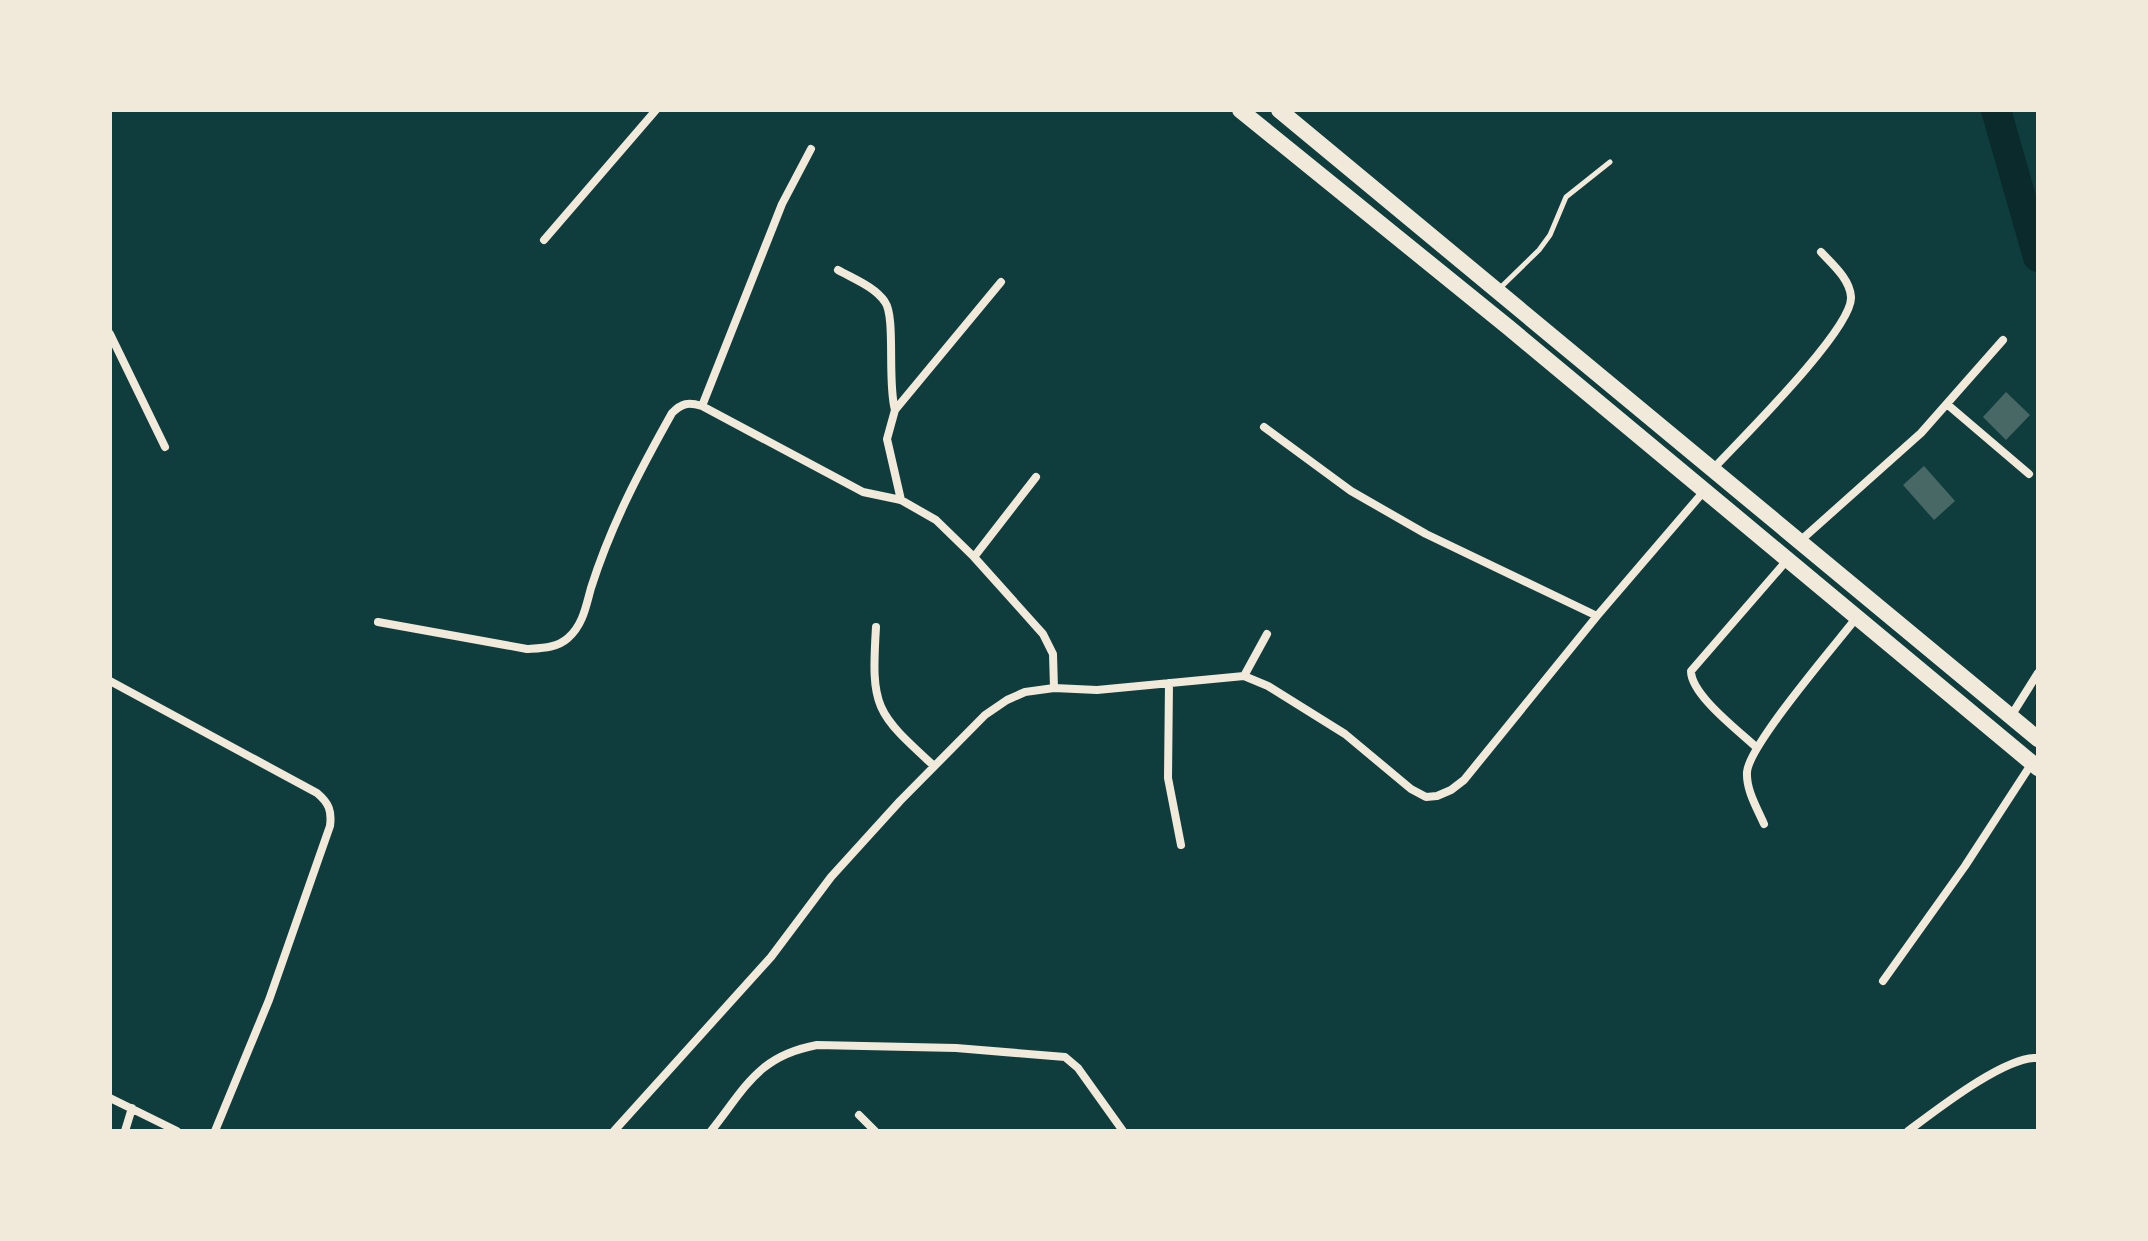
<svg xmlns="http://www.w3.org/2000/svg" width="2148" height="1241" font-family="Raleway,sans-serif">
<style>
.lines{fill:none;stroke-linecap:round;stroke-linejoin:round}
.river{stroke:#0a2a2b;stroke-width:30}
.building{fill:#486865}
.service{stroke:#f1e9da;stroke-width:5}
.minor{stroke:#f1e9da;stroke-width:8}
.primary{stroke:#f1e9da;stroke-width:16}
</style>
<rect width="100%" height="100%" fill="#0f3d3e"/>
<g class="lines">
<!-- river -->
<path class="river" d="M1996 110 2038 257"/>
</g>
<!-- building -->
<path class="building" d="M2006 392 2030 415 2006 440 1983 417Z
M1924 466 1955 501 1934 520 1903 485Z"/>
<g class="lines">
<!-- service -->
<path class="service" d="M1499 289 1539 250 1550 235 1566 197 1610 162"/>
<!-- minor -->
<path class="minor" d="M544 240 656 110
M838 270C854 279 875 287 885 302 896 317 887 383 895 410
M110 334 165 447
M1948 405 2029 474
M702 406 782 204 811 149
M1264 427 1351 491 1426 534 1597 616
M1713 469C1738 442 1853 329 1851 297 1850 279 1832 264 1821 252
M901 500 887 439 895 410 1001 282
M1800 541 1921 433 2003 340
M974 557 1036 477
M378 622 527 649C542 648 557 648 568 638 583 625 586 606 591 588 611 525 640 470 672 413 682 403 688 402 702 406L863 492 901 500 936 520 974 557 1043 634 1053 654 1054 688
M876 627C871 708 875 712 934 766
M1244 676 1267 634
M110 681 317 793C329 803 332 811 330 826L269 1000 215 1131
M1169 683 1168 778 1181 845
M2011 716 2038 673
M1757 748C1739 731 1691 695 1691 671L1788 559
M1764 824C1757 808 1746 790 1747 772 1749 745 1836 644 1857 617
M1883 981 1965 866 2032 763
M110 1098 177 1131
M859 1115 875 1131
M125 1131 132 1108
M614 1131 771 957 831 877 900 801 985 715 1007 700 1025 692 1054 688 1097 690 1244 676 1268 686 1345 734 1411 789 1426 797 1437 796 1451 790 1464 780 1597 616 1705 490
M711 1131C746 1087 758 1056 817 1045L956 1048 1065 1057 1078 1068 1123 1131
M1908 1131C1935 1111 2006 1055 2038 1058"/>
<!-- primary -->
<path class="primary" d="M1240 110 1508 327 2038 768
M1279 110 2038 739"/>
</g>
<!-- border -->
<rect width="2148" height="1241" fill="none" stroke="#f1e9da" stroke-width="224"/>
</svg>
